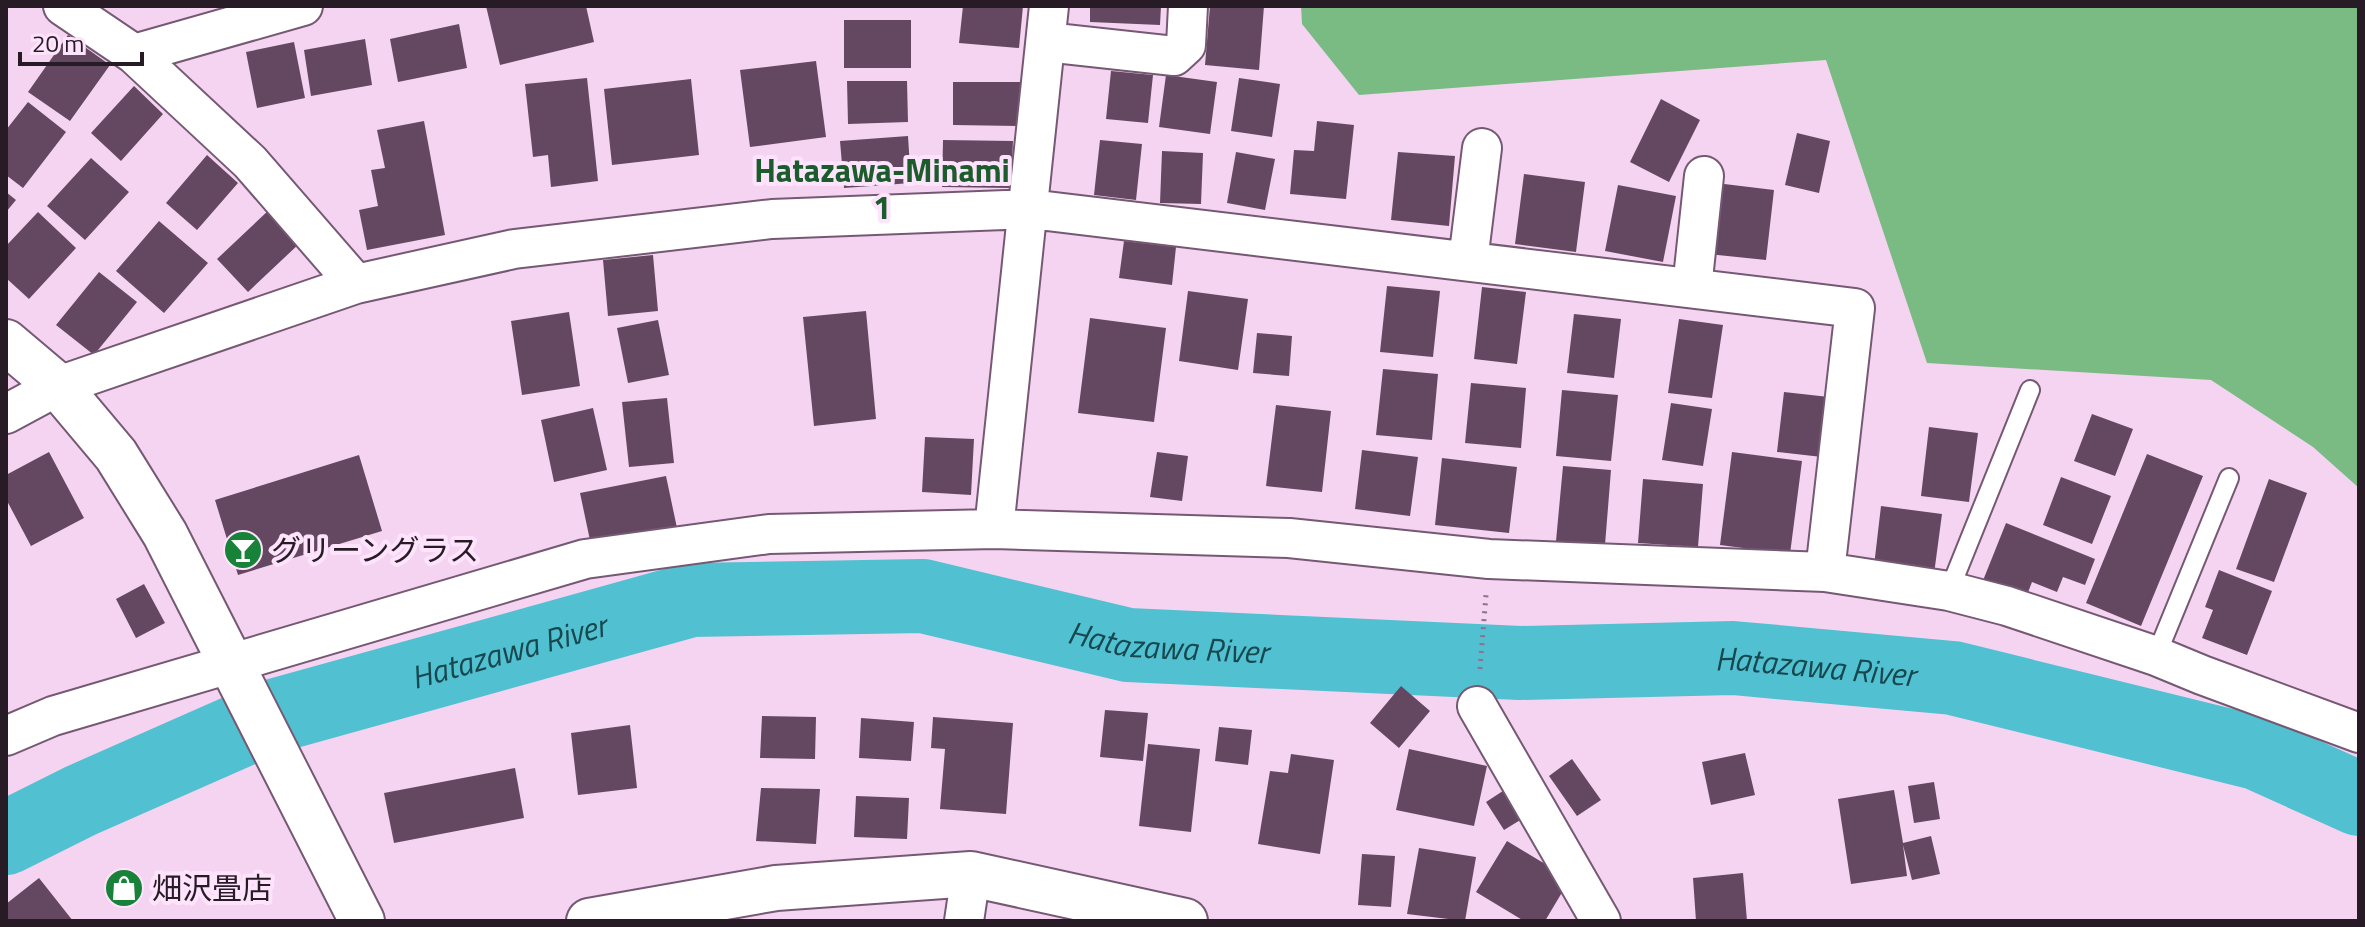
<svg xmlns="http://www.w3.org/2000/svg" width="2365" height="927" font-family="'Titillium Web','Noto Sans JP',sans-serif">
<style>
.forest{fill:#7abb84}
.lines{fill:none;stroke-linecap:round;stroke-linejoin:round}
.river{stroke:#51c0d0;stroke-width:74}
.building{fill:#644862}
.service-casing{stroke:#755973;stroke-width:22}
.minor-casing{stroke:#755973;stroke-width:42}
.tertiary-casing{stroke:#755973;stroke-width:48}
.path{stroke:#8b7489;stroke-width:5;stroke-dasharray:2 6;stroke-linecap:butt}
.service{stroke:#fff;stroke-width:18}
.minor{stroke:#fff;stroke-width:38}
.tertiary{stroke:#fff;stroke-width:44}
.labels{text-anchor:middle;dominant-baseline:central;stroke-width:8;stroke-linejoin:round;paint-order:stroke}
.poi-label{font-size:30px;fill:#271b26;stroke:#fee3fc;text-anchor:start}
.neighbourhood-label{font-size:32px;font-weight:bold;fill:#1c5b2c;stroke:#fee3fc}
.water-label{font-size:32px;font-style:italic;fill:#17484f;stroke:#fee3fc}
</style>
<rect width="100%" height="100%" fill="#f5d4f2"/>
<!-- forest -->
<path class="forest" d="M1301 6H2359V488L2313 447 2211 380 1927 363 1826 60 1359 95 1302 24Z"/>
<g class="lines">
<!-- river -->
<path class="river" id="s1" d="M6 838 80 801 270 717 691 600 923 596 1128 645 1520 663 1733 658 1953 678 2257 753 2359 799"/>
</g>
<!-- building -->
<path class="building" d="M486 6H586L594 42 500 65Z
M963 6H1023L1019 48 959 43Z
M1090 6H1161L1160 25 1090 22Z
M1210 6H1264L1259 70 1205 65Z
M844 20H911V68H844Z
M459 24 467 68 398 82 390 39Z
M68 35 110 65 70 121 28 92Z
M365 39 372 85 311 96 304 50Z
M294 42 305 98 257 108 246 52Z
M816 61 826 137 750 147 740 70Z
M1111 71 1153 75 1148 123 1106 119Z
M1166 75 1217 82 1210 134 1159 127Z
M587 78 598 181 551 187 548 155 533 157 525 84Z
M1239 78 1280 84 1272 137 1231 131Z
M691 79 699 155 612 165 604 89Z
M847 81H907L908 122 848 124Z
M953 82H1021L1020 126 953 125Z
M134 86 163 114 121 161 91 133Z
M1661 99 1700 120 1669 182 1630 162Z
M28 102 66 132 23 188 6 175V130Z
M424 121 445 235 367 250 359 210 378 206 371 170 385 168 377 130Z
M1317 121 1354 125 1346 199 1290 194 1294 150 1314 151Z
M1797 133 1830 141 1819 193 1785 185Z
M908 136 911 183 844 188 840 141Z
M943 140 1013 141 1011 188 942 187Z
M1100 140 1142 144 1136 200 1094 195Z
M1162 151 1203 153 1201 204 1160 203Z
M1236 152 1275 159 1265 210 1227 203Z
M1398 152 1455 156 1449 226 1391 220Z
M207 155 238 183 197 230 166 203Z
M91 158 129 192 85 240 47 206Z
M1524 174 1585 182 1576 252 1515 244Z
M1716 183 1774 190 1766 260 1708 254Z
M1618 185 1676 196 1663 262 1605 251Z
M6 192 16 200 6 212Z
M270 209 301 242 248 292 217 259Z
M38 212 76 248 29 299 6 278V246Z
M159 221 208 263 164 313 116 271Z
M1124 241 1176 247 1172 285 1119 278Z
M653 255 658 311 608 316 603 260Z
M99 272 137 302 94 355 56 325Z
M1387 286 1440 291 1433 357 1380 352Z
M1482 287 1526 292 1517 364 1474 359Z
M1188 291 1248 299 1238 370 1179 361Z
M866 311 876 419 814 426 803 317Z
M569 312 580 386 522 395 511 321Z
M1574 314 1621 319 1614 378 1567 373Z
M1090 318 1166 328 1154 422 1078 413Z
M1679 319 1723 325 1712 398 1668 393Z
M658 320 669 375 628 383 617 328Z
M1257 333 1292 336 1289 376 1253 373Z
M1383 369 1438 374 1432 440 1376 435Z
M1471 383 1526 388 1521 448 1465 443Z
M1562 390 1618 395 1611 461 1556 456Z
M1784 392 1829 397 1822 457 1777 452Z
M667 398 674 463 629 467 622 402Z
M1671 403 1712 409 1703 466 1662 460Z
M1276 405 1331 411 1322 492 1266 486Z
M593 408 607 470 554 482 541 420Z
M2092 414 2133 429 2115 476 2074 461Z
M1929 427 1978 433 1969 502 1921 496Z
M925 437 974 439 971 495 922 492Z
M1362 450 1418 457 1410 516 1355 509Z
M49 452 84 518 31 546 6 499V475Z
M1157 452 1188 456 1182 501 1150 497Z
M1732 452 1802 461 1790 554 1720 545Z
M2147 454 2203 476 2141 626 2086 603Z
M359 455 382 531 238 575 215 500Z
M1442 458 1517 467 1509 533 1435 525Z
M1563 466 1611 470 1605 545 1556 541Z
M666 476 677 528 591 545 580 493Z
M2061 477 2111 496 2092 544 2043 525Z
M1643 479 1703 484 1698 547 1638 543Z
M2269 479 2307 493 2274 582 2236 569Z
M1881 506 1942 514 1934 574 1874 566Z
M2006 523 2095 559 2085 585 2063 577 2057 592 2032 582 2025 600 1982 583Z
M2219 570 2272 591 2247 655 2202 638 2213 610 2205 607Z
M144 584 165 623 136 638 116 599Z
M1401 686 1430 711 1399 748 1370 723Z
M1105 710 1148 713 1143 761 1100 757Z
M762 716 816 717 815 759 760 758Z
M933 717 1013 723 1006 814 940 809 945 749 931 748Z
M861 718 914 722 911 761 859 758Z
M630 725 637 788 578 795 571 733Z
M1219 727 1252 730 1248 765 1215 761Z
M1148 744 1200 749 1191 832 1139 826Z
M1409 749 1487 766 1474 826 1396 810Z
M1745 753 1755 795 1711 805 1702 762Z
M1291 754 1334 760 1320 854 1258 844 1270 771 1288 773Z
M1572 759 1601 800 1577 816 1549 776Z
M515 768 524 818 394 843 384 793Z
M1934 782 1940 819 1914 823 1908 786Z
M1509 787 1527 816 1504 830 1486 802Z
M761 788 820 789 816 844 756 841Z
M1894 790 1903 843 1931 836 1940 874 1912 880 1903 845 1907 876 1851 884 1838 799Z
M856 796 909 798 907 839 854 837Z
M1507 841 1570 879 1545 921H1524L1476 892Z
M1419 848 1476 857 1465 921 1407 914Z
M1362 854 1395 856 1391 907 1358 905Z
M1743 873 1747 921H1696L1693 878Z
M39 878 73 921H6V904Z"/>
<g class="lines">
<!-- service casing -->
<g class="service-casing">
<path id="service" d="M1949 591 2030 390
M2156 656 2229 478"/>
</g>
<!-- minor casing -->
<g class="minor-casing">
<path id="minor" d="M63 6 134 54 250 162 356 284
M1046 42 1174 56 1186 45 1188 6
M134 54 303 6
M1468 261 1482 148
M1692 288 1704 176
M6 414 58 386 356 284 514 249 772 219 1030 209 1855 308 1825 572
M994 529 1049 6
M1477 706 1601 921
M6 736 53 716 585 559 769 534 994 529 1289 538 1489 559 1825 572 1949 591 2007 606 2156 656 2202 675 2359 733
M964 921 971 874"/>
</g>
<!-- tertiary casing -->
<g class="tertiary-casing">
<path id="tertiary" d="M6 342 58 386 116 455 165 534 362 921
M589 921 776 888 971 874 1185 921"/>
</g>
<!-- path -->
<path class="path" d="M1480 669 1486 595"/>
<!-- service -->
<use href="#service" class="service"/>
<!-- minor -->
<use href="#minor" class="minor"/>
<!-- tertiary -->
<use href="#tertiary" class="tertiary"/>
</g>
<!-- icons -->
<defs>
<g id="bar-disc" transform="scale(2)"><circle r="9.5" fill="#178238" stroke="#fee3fc"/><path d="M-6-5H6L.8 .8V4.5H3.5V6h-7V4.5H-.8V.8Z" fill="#fff"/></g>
<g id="shop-disc" transform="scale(2)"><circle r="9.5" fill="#178238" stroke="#fee3fc"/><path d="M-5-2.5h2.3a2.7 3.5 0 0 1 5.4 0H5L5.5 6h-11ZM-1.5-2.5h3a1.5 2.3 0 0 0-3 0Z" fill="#fff"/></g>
</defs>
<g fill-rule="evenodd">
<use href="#bar-disc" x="243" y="550"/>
<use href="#shop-disc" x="124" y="888"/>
</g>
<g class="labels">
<!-- poi labels -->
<g class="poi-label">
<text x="271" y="550">グリーングラス</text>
<text x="152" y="888">畑沢畳店</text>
</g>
<!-- neighbourhood labels -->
<g class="neighbourhood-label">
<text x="882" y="170">Hatazawa-Minami<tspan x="882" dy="37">1</tspan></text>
</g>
<!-- water labels -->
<g class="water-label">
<text stroke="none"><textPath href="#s1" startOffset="1210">Hatazawa River</textPath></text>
<text stroke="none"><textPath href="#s1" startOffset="538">Hatazawa River</textPath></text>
<text stroke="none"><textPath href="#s1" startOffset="1858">Hatazawa River</textPath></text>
</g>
</g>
<!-- border -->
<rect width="2365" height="927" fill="none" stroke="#271b26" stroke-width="16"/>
<!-- scale -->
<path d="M20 52v12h122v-12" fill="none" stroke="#271b26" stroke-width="4"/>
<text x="32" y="52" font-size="24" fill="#271b26" stroke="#fee3fc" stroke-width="6" paint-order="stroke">20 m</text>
</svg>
